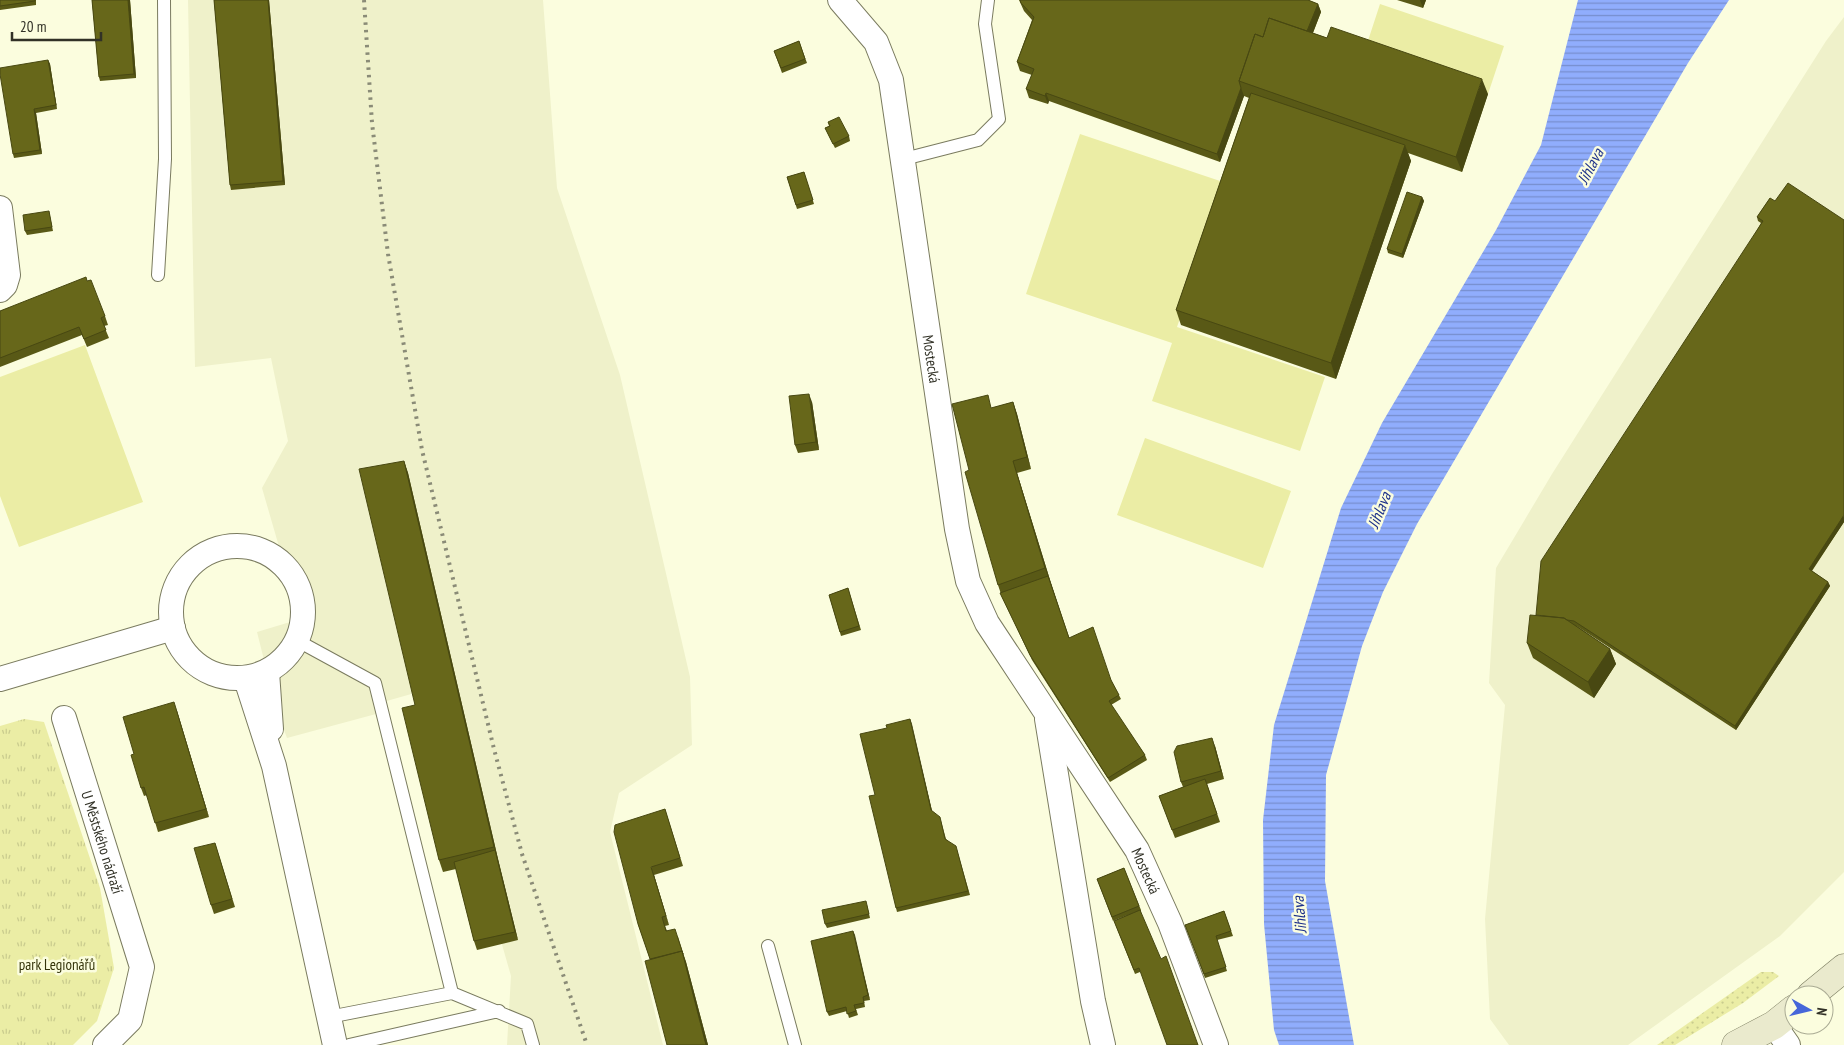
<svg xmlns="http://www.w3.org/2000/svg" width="1844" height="1045" font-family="'PT Sans Narrow',sans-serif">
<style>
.built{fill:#eff1ca}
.grass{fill:url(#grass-dots)}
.park{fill:url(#park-tufts)}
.pitch{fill:#ebeda5}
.water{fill:url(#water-rules)}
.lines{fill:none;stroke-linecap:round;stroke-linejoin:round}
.lane-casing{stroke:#7a7b5f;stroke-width:14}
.street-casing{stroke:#7a7b5f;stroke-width:26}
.secondary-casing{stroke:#7a7b5f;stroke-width:29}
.lane{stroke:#fff;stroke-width:12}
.street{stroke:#fff;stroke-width:24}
.secondary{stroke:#eaeacd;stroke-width:28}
.rail{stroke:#8a8b77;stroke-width:4;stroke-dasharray:2.5 5;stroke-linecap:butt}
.wall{fill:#595916}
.shaded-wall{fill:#484812}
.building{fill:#67671a;stroke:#484812}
.labels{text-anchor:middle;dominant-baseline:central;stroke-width:5;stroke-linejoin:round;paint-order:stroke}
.street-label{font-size:15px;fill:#313126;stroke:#fbfdde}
.park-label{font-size:15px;fill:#34340a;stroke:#fbfdde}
.water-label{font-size:16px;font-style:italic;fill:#1c3089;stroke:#fbfdde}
</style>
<defs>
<pattern id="grass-dots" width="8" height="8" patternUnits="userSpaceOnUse" patternTransform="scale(1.25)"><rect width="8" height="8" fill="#ebeda5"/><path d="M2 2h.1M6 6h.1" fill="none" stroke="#cacc8e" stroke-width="1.8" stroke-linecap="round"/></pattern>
<pattern id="park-tufts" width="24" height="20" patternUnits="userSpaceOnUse" patternTransform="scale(1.25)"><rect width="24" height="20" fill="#ebeda5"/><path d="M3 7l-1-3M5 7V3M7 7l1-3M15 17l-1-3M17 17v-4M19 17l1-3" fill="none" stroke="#cacc8e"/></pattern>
<pattern id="water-rules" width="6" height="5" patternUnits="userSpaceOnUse" patternTransform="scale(1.25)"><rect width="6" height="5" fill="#90adfd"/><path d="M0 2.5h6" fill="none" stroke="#768dcd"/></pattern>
</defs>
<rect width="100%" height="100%" fill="#fbfdde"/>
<!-- built -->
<path class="built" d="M188 0H543L557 188 620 375 690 677 692 745 619 793 610 832 663 1045H507L511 976 429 689 376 704V714L287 738 276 708 257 632 300 619 262 488 288 441 271 358 195 367Z
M1844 17V872L1780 936 1628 1045H1509L1490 1019 1485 919 1505 705 1489 683 1496 568 1552 474 1826 41Z"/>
<!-- grass -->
<path class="grass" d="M1761 972H1773L1779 976 1743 1003 1675 1045H1657Z"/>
<!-- park -->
<path class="park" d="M24 719 44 722 100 888 114 968 97 1021 73 1045H0V726Z"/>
<!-- pitch -->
<path class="pitch" d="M1380 4 1504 46 1488 94 1364 53Z
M1080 134 1226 183 1177 327 1325 377 1300 451 1152 401 1172 343 1026 294Z
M85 345 143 502 19 547 0 496V377Z
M1145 438 1291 491 1263 568 1117 515Z"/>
<!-- water -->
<path class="water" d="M1578 0H1729L1688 63 1417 524 1383 592 1362 646 1326 775 1325 881 1354 1045H1279L1274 1030 1264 924 1263 820 1274 725 1341 508 1382 423 1496 230 1541 145Z"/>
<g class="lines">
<!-- lane casing -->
<g class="lane-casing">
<path id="lane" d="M904 159 978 140 999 119 985 24 988 0
M158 275 165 159 164 0
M298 641 375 683 452 993
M768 946 795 1045
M329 1017 452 993 527 1024 533 1045
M349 1045 499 1011"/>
</g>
<!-- street casing -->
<g class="street-casing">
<g id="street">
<path id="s1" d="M840 0 876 42 891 80 957 529 968 581 987 623 1137 850 1170 923 1216 1045"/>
<path d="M0 208 8 275 5 285 0 290"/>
<circle cx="237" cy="612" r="66"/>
<path d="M267 672 271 729"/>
<path d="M0 679 173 628"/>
<path d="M246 679 274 766 335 1045"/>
<path id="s2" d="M64 718 142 967 130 1020 105 1045"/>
<path d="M1047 719 1093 1001 1103 1045"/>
<path d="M1774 1025 1788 1045"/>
</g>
</g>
<!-- secondary casing -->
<g class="secondary-casing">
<path id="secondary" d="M1811 995 1844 968
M1736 1045 1774 1025 1794 1009"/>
</g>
<!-- lane -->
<use href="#lane" class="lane"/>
<!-- street -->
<use href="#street" class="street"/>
<!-- secondary -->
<use href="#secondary" class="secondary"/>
<!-- rail -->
<path class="rail" d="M364 0 372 123 388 254 422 450 494 749 522 854 587 1045"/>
</g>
<!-- wall -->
<path class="wall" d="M0 0H36V5L0 10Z
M92 0H130L136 78 100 81 99 77Z
M214 0H269L285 185 231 190 230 185Z
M1019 0H1308L1318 4 1321 12 1313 33 1488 94 1462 172 1408 153 1411 161 1336 379 1181 325 1176 310 1249 98 1244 96 1220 162 1049 101 1048 104 1029 98 1026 89 1032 75 1020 71 1017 62 1032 20 1024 11Z
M1397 0H1426L1423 8Z
M799 41 807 63 782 73 774 51Z
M48 60 50 64 57 109 36 113 42 154 14 158 13 154Z
M828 122 849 136 850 141 835 148 825 128 829 126Z
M804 172 814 204 797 209 787 177Z
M1422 197 1424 201 1403 258 1388 253 1387 249Z
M1770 198 1844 522 1812 571 1828 582 1830 586 1736 730 1575 625 1610 649 1616 664 1594 698 1533 658 1527 643 1761 223 1758 221 1757 217Z
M49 211 53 231 27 235 25 231Z
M87 281 105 316 108 325 104 326 109 338 87 347 82 335 0 367V311Z
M812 402 819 450 798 453 795 445Z
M1013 402 1017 414 1031 469 1017 473 1050 580 1069 637 1111 680 1121 699 1111 705 1145 755 1147 760 1110 782 1032 660 1002 597 998 585 969 470 992 408Z
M404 461 408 473 498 859 518 940 477 950 474 941 456 869 443 872 439 860 415 705Z
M848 588 861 630 841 636 829 595Z
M177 711 209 817 158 832 147 795 144 796 141 788 134 754Z
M910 719 932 811 941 821 946 839 957 850 970 895 897 912 896 908 875 795 887 728Z
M1215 746 1224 779 1207 784 1220 822 1175 838 1159 796 1183 787 1181 782Z
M665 809 683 866 654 875 669 925 665 926 667 931 678 937 686 962 708 1045H667L650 959 638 924Z
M215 843 235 907 214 914 211 905Z
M1124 868 1141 910 1140 972 1135 974 1114 921 1130 914 1113 921 1097 879Z
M867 905 870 918 827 928 825 924Z
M1224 911 1233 936 1217 940 1227 971 1205 978 1185 925Z
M853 931 870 1000 864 1001 865 1007 856 1009 858 1015 849 1018 847 1011 829 1016 827 1012Z"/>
<!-- shaded-wall -->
<path class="shaded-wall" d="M128 0H130L136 78 134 74Z
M268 0H269L285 185 283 181Z
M1420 0H1426L1423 8Z
M1318 4 1321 12 1308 45 1305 37Z
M48 60 50 64 57 109 56 105Z
M1482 79 1488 94 1462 172 1456 157Z
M1241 88 1244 96 1220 162 1217 154Z
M1046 93 1049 101 1048 104 1045 96Z
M34 109 36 113 42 154 40 150Z
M1405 145 1411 161 1336 379 1331 363Z
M1422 197 1424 201 1403 258 1402 254Z
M809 394 812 402 819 450 816 442Z
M1013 402 1017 414 1031 469 1027 457Z
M404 461 408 473 498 859 518 940 515 932 494 847Z
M1013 461 1017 473 1050 580 1070 642 1045 568Z
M1844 515V522L1810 573 1809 569Z
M1828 582 1830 586 1736 730 1735 726Z
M1610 649 1616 664 1594 698 1588 682Z
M174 702 177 711 209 817 206 809Z
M910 719 912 724 933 815 931 810Z
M1212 738 1215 746 1224 779 1221 771Z
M651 867 654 875 669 925 666 916Z
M853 931 855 935 870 1000 868 995Z
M682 951 686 962 708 1045H706Z"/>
<!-- building -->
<path class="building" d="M0 0H35V1L0 6Z
M92 0H128L134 74 99 77Z
M214 0H268L283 181 230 185Z
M1020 0H1308L1318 4 1307 31 1269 18 1263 37 1255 34 1239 81 1241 88 1217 154 1046 93 1045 96 1026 89 1034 69 1017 62 1034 17 1021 3Z
M1269 18 1327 38 1331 27 1482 79 1456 157 1239 81 1255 34 1263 37Z
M799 41 805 59 781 68 774 51Z
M48 60 56 105 34 109 40 150 13 154 0 74V68Z
M1251 93 1405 145 1331 363 1176 310Z
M839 117 849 136 833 144 825 128 830 126 828 122Z
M804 172 813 200 796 205 787 177Z
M1788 183 1844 220V515L1809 569 1828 582 1735 726 1574 621 1567 620 1564 618 1536 615 1541 561 1763 221 1757 217 1770 198 1775 201Z
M1407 192 1422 197 1402 254 1387 249Z
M49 211 52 227 25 231 23 215Z
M86 277 87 281 91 280 105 316 101 318 106 330 84 339 79 327 0 358V311Z
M809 394 816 442 795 445 789 396Z
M988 395 991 408 1013 402 1027 457 1013 461 1045 568 998 585 965 472 969 470 952 404Z
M404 461 494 847 439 860 402 708 415 705 359 469Z
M1048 576 1069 638 1093 627 1111 680 1119 695 1109 701 1145 755 1108 778 1030 655 1000 593Z
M848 588 859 626 840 632 829 595Z
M1530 615 1564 618 1610 649 1588 682 1527 643Z
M174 702 206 809 155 823 144 787 141 788 131 755 134 754 123 717Z
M910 719 931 810 940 817 945 839 956 846 968 891 896 908 869 796 875 795 860 734 887 728 886 725Z
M1212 738 1221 771 1181 782 1174 752 1177 746Z
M1205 779 1217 814 1172 830 1159 796Z
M665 809 680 858 651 867 666 916 662 917 666 931 675 929 683 954 682 951 650 959 638 924 614 832 615 825Z
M215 843 232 899 211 905 194 848Z
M495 850 515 932 474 941 454 862Z
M1124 868 1139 906 1112 917 1097 879Z
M866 901 869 914 825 924 822 910Z
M1140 910 1161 959 1166 956 1198 1045H1167L1139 968 1134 970 1114 921Z
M1224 911 1231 931 1216 936 1226 967 1204 974 1185 925Z
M853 931 868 995 863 997 864 1003 854 1005 856 1011 847 1014 846 1007 827 1012 811 941Z
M682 951 706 1045H667L645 961Z"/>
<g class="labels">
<!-- street labels -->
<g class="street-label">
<text stroke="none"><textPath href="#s1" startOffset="378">Mostecká</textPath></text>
<text stroke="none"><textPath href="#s2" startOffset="130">U Městského nádraží</textPath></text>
<text stroke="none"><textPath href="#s1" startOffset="944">Mostecká</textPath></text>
</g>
<!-- park labels -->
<g class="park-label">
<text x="57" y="964">park Legionářů</text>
</g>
<!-- water labels -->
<g class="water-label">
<text transform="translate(1590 166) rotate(-62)">Jihlava</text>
<text transform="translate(1379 510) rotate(-68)">Jihlava</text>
<text transform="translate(1299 915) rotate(-95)">Jihlava</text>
</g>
</g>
<!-- north arrow -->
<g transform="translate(1809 1010) rotate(98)"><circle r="24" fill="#fbfdde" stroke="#aaab94"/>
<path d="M0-4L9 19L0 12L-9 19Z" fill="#4666d9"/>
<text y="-8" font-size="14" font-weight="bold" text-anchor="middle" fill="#313126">N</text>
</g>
<!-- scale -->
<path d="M12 32v8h89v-8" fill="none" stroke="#313126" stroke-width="2.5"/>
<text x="20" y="32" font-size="15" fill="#313126" stroke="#fbfdde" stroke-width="4" paint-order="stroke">20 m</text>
</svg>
